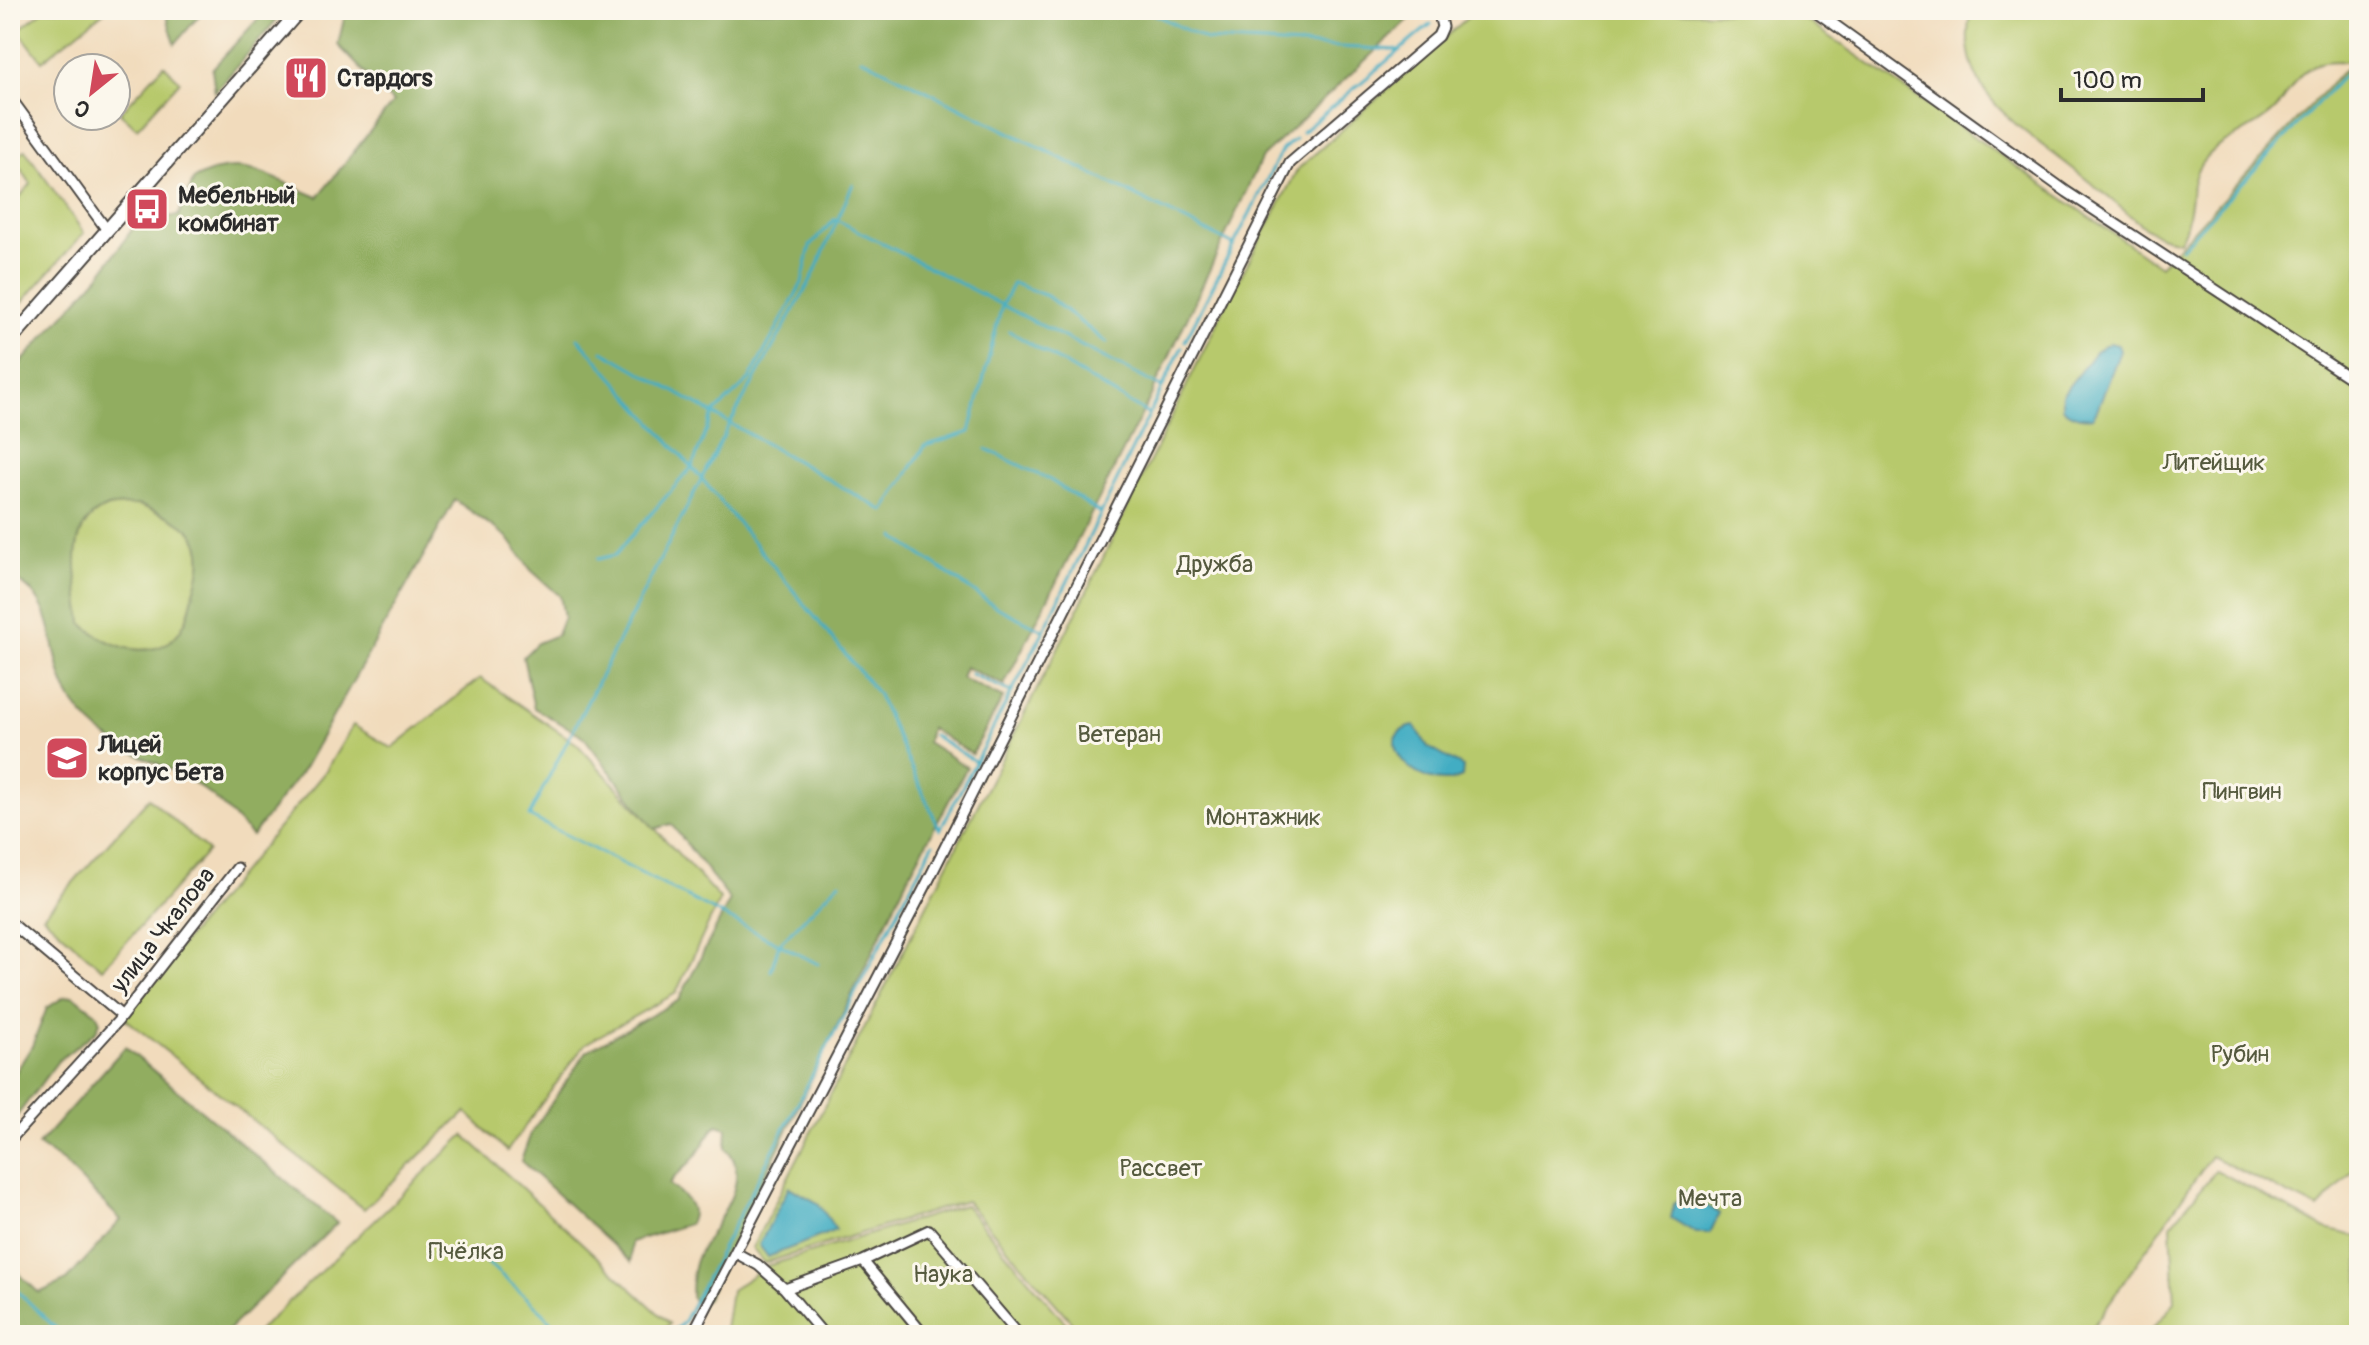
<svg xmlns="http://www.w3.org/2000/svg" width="2369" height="1345" font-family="Pangolin,sans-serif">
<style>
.green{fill:#b7c96c;stroke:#717a4c;stroke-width:2}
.forest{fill:#91ad60;stroke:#5e6c46;stroke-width:2;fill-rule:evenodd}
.water{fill:#43adc3;stroke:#376c77;stroke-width:2}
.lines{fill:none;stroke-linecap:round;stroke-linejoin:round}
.stream{stroke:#43adc3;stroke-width:3}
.street-casing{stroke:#494541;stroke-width:13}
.secondary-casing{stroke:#494541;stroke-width:16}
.street{stroke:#fff;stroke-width:9}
.secondary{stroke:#fff;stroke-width:12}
.labels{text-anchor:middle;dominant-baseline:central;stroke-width:6;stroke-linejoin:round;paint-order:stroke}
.poi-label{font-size:24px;font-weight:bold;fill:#2b2b2b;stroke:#fbf7ec;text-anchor:start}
.park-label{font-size:24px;fill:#555a3e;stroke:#fbf7ec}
.street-label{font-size:24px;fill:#2b2b2b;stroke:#fbf7ec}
</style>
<rect width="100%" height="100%" fill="#fbf7ec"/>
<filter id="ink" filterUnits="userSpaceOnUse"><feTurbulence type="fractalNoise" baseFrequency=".0125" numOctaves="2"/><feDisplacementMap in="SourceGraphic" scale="16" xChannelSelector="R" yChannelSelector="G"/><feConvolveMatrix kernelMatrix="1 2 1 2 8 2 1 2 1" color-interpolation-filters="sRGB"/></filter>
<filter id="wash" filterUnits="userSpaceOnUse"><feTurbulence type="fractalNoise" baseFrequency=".006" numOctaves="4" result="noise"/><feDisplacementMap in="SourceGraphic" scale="32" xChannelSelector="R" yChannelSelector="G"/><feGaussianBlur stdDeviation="1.8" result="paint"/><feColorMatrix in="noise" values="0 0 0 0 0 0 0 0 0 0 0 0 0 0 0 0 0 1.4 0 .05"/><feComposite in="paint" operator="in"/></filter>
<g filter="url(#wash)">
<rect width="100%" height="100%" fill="#f1dbbc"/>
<!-- green -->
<path class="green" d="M44 10H106L42 61 18 30Z
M1476 10 1796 13 2160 266 2354 59C2340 64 2327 58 2312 66 2293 77 2287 99 2272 113 2252 131 2222 139 2205 159 2185 181 2195 217 2179 241L2159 236 2140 224C2112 200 2083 176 2054 154 2005 117 1954 81 1971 10H2359V1164L2318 1209 2211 1156 2087 1335H1083L966 1201 764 1263 752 1248 1085 595 1231 294 1298 169Z
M164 65 180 81 137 128 120 113Z
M25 150 84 233 10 316V208L31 184 14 158Z
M138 505C155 511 179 518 192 533 206 550 200 574 194 592 191 602 190 613 185 622 164 667 110 650 82 623 79 588 61 525 106 508 115 504 128 505 138 505Z
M480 678 577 744 720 899 676 993 585 1044 507 1151 466 1112 364 1209 122 1016 325 772 353 725 392 748Z
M149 798 208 851 102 969 43 916Z
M464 1135 670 1324 657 1335H254Z
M2216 1170 2326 1229 2359 1237V1335H2147L2175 1302 2171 1225Z
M965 1205 1076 1335H731L725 1330 731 1290 767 1266Z"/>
<!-- forest -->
<path class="forest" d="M165 10H204L175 44Z
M266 10H285L215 92 212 69Z
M346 10H1419L1262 157 1148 402 1004 685 965 667 961 678 1003 698 972 754 930 728 927 742 967 767 907 879 706 1300 698 1305 691 1297C691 1283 692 1268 698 1255 713 1225 756 1180 726 1148L727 1128 717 1125C708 1134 704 1144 697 1154 690 1165 677 1172 669 1184 683 1197 699 1204 689 1224L631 1242V1262L521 1161 531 1133 587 1051 679 1000 730 900 671 824 654 829 583 736 534 708 523 657 537 643 557 635 564 617 560 596 531 570 507 537 455 500 304 768 252 836C237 822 224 805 208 793 162 756 110 757 73 702 45 660 63 599 10 577V375L99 276 141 217 178 216 194 179C243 153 271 179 318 197L393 102 338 45ZM138 505C155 511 179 518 192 533 206 550 200 574 194 592 191 602 190 613 185 622 164 667 110 650 82 623 79 588 61 524 106 508 115 504 128 506 138 505Z
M73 996 96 1013 100 1022 96 1031 58 1061 10 1125V1081L32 1046 47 1008 64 997Z
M125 1047 337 1223 223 1335H10V1265L39 1293 67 1280 121 1220 63 1162 38 1145Z"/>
<!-- water -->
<path class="water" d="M2110 343 2118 345 2120 351 2097 410 2093 417C2081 419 2071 416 2062 408V395L2095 352Z
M1415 726 1428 747 1463 767 1462 777C1417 797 1366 733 1415 726Z
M789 1187 818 1203 836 1230 768 1257 759 1245Z
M1687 1192 1719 1214 1710 1233H1696L1671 1218 1674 1204Z"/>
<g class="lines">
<!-- stream -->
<path class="stream" d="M1146 10 1206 40 1399 50
M861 58 1234 245
M1302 132 1431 24
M2181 248 2359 59
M1009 331 1148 414
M578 338 702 479 877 693 940 830
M1185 341 1282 150 1295 139
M603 351 884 511 925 446 970 432 1002 305 1013 283 1047 296 1107 343
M986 449 1050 480 1100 513
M895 537 996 607 1043 630
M598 559 615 555 692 467 713 414 749 380 802 283 810 246 835 219 1161 387
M971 674 1011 692
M933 735 976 762
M940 830 1044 630 1182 347
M818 964 529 816 729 425 813 276 853 184
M771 971 779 944 840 882
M474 1251 543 1312 560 1335
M10 1284 63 1335
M668 1335 683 1323 933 844"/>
</g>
</g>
<g filter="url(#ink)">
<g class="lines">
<!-- street casing -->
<g class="street-casing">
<path id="street" d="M1814 10 2067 192 2359 384
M10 97 107 230
M10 922 122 1016
M10 1140 118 1021 237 868
M736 1253 758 1265 785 1289 863 1261 929 1230 1019 1335
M863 1261 924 1335
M785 1289 824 1335
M692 1335 926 885 1290 163 1438 36 1442 27 1438 10"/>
</g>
<!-- secondary casing -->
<g class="secondary-casing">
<path id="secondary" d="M10 341 300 10"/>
</g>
<!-- street -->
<use href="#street" class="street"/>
<!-- secondary -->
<use href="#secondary" class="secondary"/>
</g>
</g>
<!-- icons -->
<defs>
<g id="restaurant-square" transform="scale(2.3)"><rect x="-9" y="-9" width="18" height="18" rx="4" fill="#d1495b" stroke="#fbf7ec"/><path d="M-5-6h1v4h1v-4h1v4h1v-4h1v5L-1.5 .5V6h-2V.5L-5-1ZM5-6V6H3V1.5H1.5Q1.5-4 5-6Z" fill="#fff"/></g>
<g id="bus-square" transform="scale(2.3)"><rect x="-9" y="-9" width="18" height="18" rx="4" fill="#d1495b" stroke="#fbf7ec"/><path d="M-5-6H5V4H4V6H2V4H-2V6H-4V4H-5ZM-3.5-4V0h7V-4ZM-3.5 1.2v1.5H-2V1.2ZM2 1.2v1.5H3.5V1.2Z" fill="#fff"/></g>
<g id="school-square" transform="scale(2.3)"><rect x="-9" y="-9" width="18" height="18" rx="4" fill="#d1495b" stroke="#fbf7ec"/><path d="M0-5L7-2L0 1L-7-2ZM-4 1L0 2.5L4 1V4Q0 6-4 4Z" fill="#fff"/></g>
</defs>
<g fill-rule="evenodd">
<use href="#restaurant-square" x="306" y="78"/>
<use href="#bus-square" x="147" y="209"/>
<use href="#school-square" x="67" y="758"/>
</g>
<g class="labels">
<!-- poi labels -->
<g class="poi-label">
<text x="337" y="78">Стардогs</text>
<text x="178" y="195">Мебельный<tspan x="178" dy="28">комбинат</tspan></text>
<text x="98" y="744">Лицей<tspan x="98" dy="28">корпус Бета</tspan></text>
</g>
<!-- park labels -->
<g class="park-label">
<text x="2214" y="462">Литейщик</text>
<text x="1215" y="564">Дружба</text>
<text x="1119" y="734">Ветеран</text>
<text x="2242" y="791">Пингвин</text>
<text x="1263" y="817">Монтажник</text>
<text x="2240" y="1054">Рубин</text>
<text x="1161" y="1168">Рассвет</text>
<text x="1710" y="1198">Мечта</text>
<text x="466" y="1251">Пчёлка</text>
<text x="943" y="1274">Наука</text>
</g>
<!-- street labels -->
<g class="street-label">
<text transform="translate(163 930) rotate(-52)">улица Чкалова</text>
</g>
</g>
<!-- margin -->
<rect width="2369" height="1345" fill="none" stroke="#fbf7ec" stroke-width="40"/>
<!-- north arrow -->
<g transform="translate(92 92) rotate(210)"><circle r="38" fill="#fbf7ec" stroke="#a8a59f" stroke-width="2"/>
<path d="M0-6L14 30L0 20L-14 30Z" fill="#d1495b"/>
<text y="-12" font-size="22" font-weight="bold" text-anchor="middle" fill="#2b2b2b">С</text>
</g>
<!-- scale -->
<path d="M2061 88v12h142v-12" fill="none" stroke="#2b2b2b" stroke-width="4"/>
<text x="2073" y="88" font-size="24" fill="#2b2b2b" stroke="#fbf7ec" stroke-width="6" paint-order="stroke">100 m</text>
</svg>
